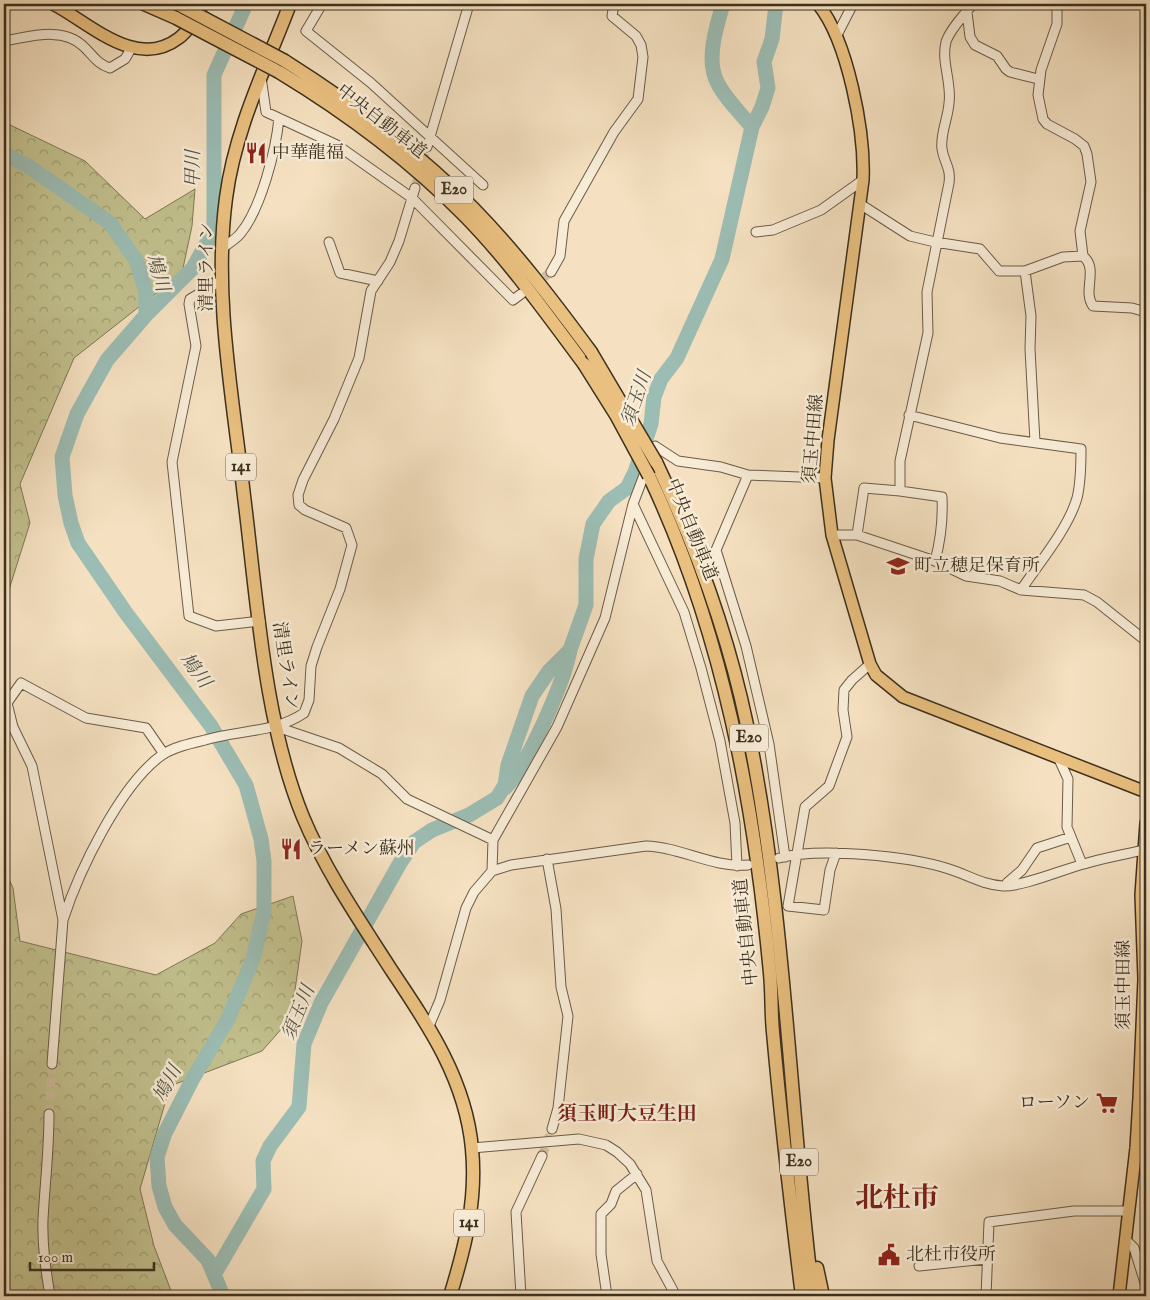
<svg xmlns="http://www.w3.org/2000/svg" width="1150" height="1300" font-family="'IM FELL English','Noto Serif JP',serif">
<style>
.forest{fill:url(#forest-crowns);stroke:#7f7856}
.lines{fill:none;stroke-linecap:round;stroke-linejoin:round}
.river{stroke:#9cbdb4;stroke-width:15}
.minor-tunnel{stroke:#d0bea0;stroke-width:9;stroke-dasharray:9 4.5;stroke-linecap:butt}
.minor-casing{stroke:#6a5c47;stroke-width:11}
.major-casing{stroke:#3c301e;stroke-width:14}
.highway-casing{stroke:#3c301e;stroke-width:15}
.minor{stroke:#f8ecd7;stroke-width:9}
.major{stroke:#eac080;stroke-width:11}
.highway{stroke:#eac080;stroke-width:12}
.highway-bridge-casing{stroke:#3c301e;stroke-width:15;stroke-linecap:butt}
.highway-bridge{stroke:#eac080;stroke-width:12}
.labels{text-anchor:middle;dominant-baseline:central;stroke-width:5;stroke-linejoin:round;paint-order:stroke}
.shield{fill:#f8ecd7;stroke:#746856;stroke-width:1}
.shield-label{font-size:16px;font-weight:bold;fill:#3c301e}
.street-label{font-size:18px;fill:#3c301e;stroke:#f8ecd7}
.poi-label{font-size:18px;fill:#3c301e;stroke:#f8ecd7;text-anchor:start}
.water-label{font-size:19px;font-style:italic;fill:#545344;stroke:#f8ecd7}
.quarter-label{font-size:20px;font-weight:bold;fill:#7a1f14;stroke:#f8ecd7}
.town-label{font-size:28px;font-weight:bold;fill:#7a1f14;stroke:#f8ecd7}
</style>
<defs>
<pattern id="forest-crowns" width="20" height="18" patternUnits="userSpaceOnUse" patternTransform="scale(1.25)"><rect width="20" height="18" fill="#c2c18e"/><path d="M2 6a3 3 0 1 1 6 0M12 15a3 3 0 1 1 6 0" fill="none" stroke="#9f9d73"/></pattern>
</defs>
<rect width="100%" height="100%" fill="#f5e1c1"/>
<filter id="stains"><feTurbulence type="fractalNoise" baseFrequency=".004" numOctaves="4"/><feColorMatrix values="0 0 0 0 .2 0 0 0 0 .09 0 0 0 0 .02 0 0 0 .5 -.17"/></filter>
<radialGradient id="worn" r=".72"><stop offset=".6" stop-color="#630" stop-opacity="0"/><stop offset="1" stop-color="#630" stop-opacity=".3"/></radialGradient>
<!-- forest -->
<path class="forest" d="M4 122 85 161 145 219 195 189 192 226 182 273 74 358 20 484 30 523 7 596V634L4 638Z
M4 868 13 888 20 941 156 975 215 943 241 914 293 896 302 941 295 990 284 1026 262 1051 170 1086 140 1189 154 1246 173 1296H4Z"/>
<g class="lines">
<!-- river -->
<path class="river" d="M723 4C717 25 707 55 715 77 720 93 741 114 752 127
M4 154 28 166 110 223 136 260 146 292V315
M505 788C528 765 564 682 570 650
M215 1273 264 1189 263 1161 270 1146 299 1107 304 1044 321 1003 400 863 414 842 432 830 469 815 497 798 505 785 508 765 532 696 549 671 570 650 586 605V559L593 524 609 501 627 488 635 472 651 424 654 397 661 379 677 358 722 259 752 127 762 107 768 88 764 62 772 39 776 4
M223 1296 208 1260 175 1225 165 1207 159 1186 157 1157 165 1133 192 1080 228 1019 253 959 264 912V861L261 839 246 785 211 726 126 613 78 543 71 523 65 495 62 457 77 414 107 360 146 315 193 268 214 230V75L246 4"/>
<!-- minor-tunnel -->
<path class="minor-tunnel" d="M415 188 427 147
M533 285 551 272
M49 1114 52 1064
M542 1156 552 1129"/>
<!-- minor casing -->
<g class="minor-casing">
<path id="minor" d="M322 4 306 31 371 83 483 185
M1057 4V24L1041 70 1038 95 1043 119 1047 124 1075 139 1084 146 1087 154 1091 182 1080 231 1083 256C1099 269 1082 291 1093 306L1132 308 1146 312
M967 12 970 37 975 45 997 56 1006 69 1010 72 1038 79
M837 35 853 4
M4 41C29 37 62 26 83 46 93 55 97 64 110 68L125 59 132 47
M261 77 266 112 337 145 412 198 513 300 521 294
M427 147 469 4
M860 204 910 236 935 242 980 249 999 271H1025L1063 257 1083 256
M756 232 773 230 821 210 863 180
M329 242 340 273 378 281
M222 249C227 244 235 240 240 234 261 209 276 150 279 118
M1025 271 1031 316 1030 349 1035 442
M551 272 560 256 564 221 614 132 638 99 643 57 641 45 636 36 612 16 614 4
M222 280 190 299 189 304 196 346 172 462 189 616 216 626 260 621
M909 415 1000 438 1081 449C1081 465 1081 482 1077 498 1068 529 1039 563 1021 590
M748 475 716 550 746 646 769 744 785 857
M900 491 942 497C943 519 941 539 935 561
M633 504 684 612 701 668 720 741 735 823 737 866
M832 535H857L935 561 966 576 1000 581 1021 590 1084 595 1097 602 1146 641
M857 535 864 488 900 491V461L928 333 927 292 949 183C951 167 944 163 942 149 940 133 948 119 949 103 952 83 941 62 946 42 950 29 965 14 973 4
M277 727 339 748 382 774 407 799 493 840
M1058 757 1068 779 1067 827 1082 864
M836 853 830 870 824 910 788 906 805 807 829 786 847 737 843 710 844 690 852 680 870 664
M779 858C819 847 909 856 949 869 968 875 983 885 1003 886 1022 887 1064 869 1084 864 1103 858 1123 855 1143 850
M547 859 556 909 561 987 568 1016 558 1108 552 1129
M492 871 493 840 557 727 605 618 633 504 655 446 678 461 721 467 748 475 825 478
M1007 883 1022 870 1037 848 1071 837
M63 920C79 871 120 785 162 755 173 747 192 743 205 740 238 730 275 733 304 713L309 700 311 666 317 647 340 589 352 545 346 528 305 510 299 505 298 495 303 480 334 419 359 358 371 291 390 262 399 241 415 188
M429 1026 440 1000 466 908 474 892 492 871 511 865 646 846C681 847 712 868 748 865
M52 1064 63 920 32 766 13 727 7 703 21 683 86 718 146 728 164 754
M49 1114C49 1151 45 1183 43 1219 42 1245 46 1271 50 1296
M472 1148 579 1139 606 1145 617 1152 630 1164 646 1190 657 1261 676 1296
M1125 1239 1134 1248 1146 1286
M919 1266 986 1259
M521 1296 516 1212 542 1156
M607 1296 601 1254V1214L611 1204 616 1191 637 1174
M986 1296 989 1222 1074 1211H1128"/>
</g>
<!-- major casing -->
<g class="major-casing">
<path id="major" d="M53 4C90 23 136 71 179 38 189 31 197 15 203 4
M818 4C848 41 865 132 863 180L828 440 825 478 832 535 870 664 876 675 903 697 1146 792
M1119 1296 1136 1148 1139 1098 1144 979 1141 895 1146 823"/>
</g>
<!-- highway casing -->
<g class="highway-casing">
<path id="highway" d="M144 4 176 18
M290 4C266 67 235 129 226 198 213 296 233 398 244 496 257 599 264 722 303 817 326 872 360 921 392 971 429 1026 466 1081 472 1149 477 1200 465 1248 450 1296
M285 61C353 104 417 151 473 208 517 253 554 302 591 352
M279 72C345 112 410 160 465 216 509 261 546 313 584 364
M656 462C696 546 728 634 747 725 786 913 789 1106 813 1296
M649 476C723 632 754 802 770 973 772 993 771 1012 773 1032 781 1120 791 1208 802 1296
M817 1268 823 1296"/>
</g>
<!-- minor -->
<use href="#minor" class="minor"/>
<!-- major -->
<use href="#major" class="major"/>
<!-- highway -->
<use href="#highway" class="highway"/>
<!-- highway-bridge casing -->
<g class="highway-bridge-casing">
<path id="highway-bridge" d="M183 7 285 61
M176 18 279 72
M591 352 656 462
M584 364 616 415 649 476"/>
</g>
<!-- highway-bridge -->
<use href="#highway-bridge" class="highway-bridge"/>
</g>
<!-- icons -->
<defs>
<g id="restaurant-bare" transform="scale(1.725)"><path d="M-5-6h1v4h1v-4h1v4h1v-4h1v5L-1.5 .5V6h-2V.5L-5-1ZM5-6V6H3V1.5H1.5Q1.5-4 5-6Z" fill="#8f2418" stroke="#f8ecd7" stroke-width="2.5" paint-order="stroke"/></g>
<g id="school-bare" transform="scale(1.725)"><path d="M0-5L7-2L0 1L-7-2ZM-4 1L0 2.5L4 1V4Q0 6-4 4Z" fill="#8f2418" stroke="#f8ecd7" stroke-width="2.5" paint-order="stroke"/></g>
<g id="supermarket-bare" transform="scale(1.725)"><path d="M-6-5.5h2.5l.6 2H6L4.5 2H-2.5L-4.4-4H-6ZM-1.5 3.2a1.3 1.3 0 1 0 .1 0ZM3 3.2a1.3 1.3 0 1 0 .1 0Z" fill="#8f2418" stroke="#f8ecd7" stroke-width="2.5" paint-order="stroke"/></g>
<g id="civic-bare" transform="scale(1.725)"><path d="M-.6-6.5H3V-4.5H.6V-3L4-1V1h2V6H-6V1h2V-1L-.6-3ZM-1.2 2.5V6h2.4V2.5Z" fill="#8f2418" stroke="#f8ecd7" stroke-width="2.5" paint-order="stroke"/></g>
</defs>
<g fill-rule="evenodd">
<use href="#restaurant-bare" x="256" y="153"/>
<use href="#school-bare" x="898" y="566"/>
<use href="#restaurant-bare" x="291" y="849"/>
<use href="#supermarket-bare" x="1107" y="1103"/>
<use href="#civic-bare" x="889" y="1255"/>
</g>
<g class="labels">
<!-- shield labels -->
<g class="shield">
<rect x="435" y="176.5" width="38" height="27" rx="4"/>
<rect x="226" y="453.5" width="30" height="27" rx="4"/>
<rect x="730" y="724.5" width="38" height="27" rx="4"/>
<rect x="780" y="1148.5" width="38" height="27" rx="4"/>
<rect x="454" y="1209.5" width="30" height="27" rx="4"/>
</g>
<g class="shield-label">
<text x="454" y="190">E20</text>
<text x="241" y="467">141</text>
<text x="749" y="738">E20</text>
<text x="799" y="1162">E20</text>
<text x="469" y="1223">141</text>
</g>
<!-- street labels -->
<g class="street-label">
<text transform="translate(381 122) rotate(38)">中央自動車道</text>
<text transform="translate(207 267) rotate(-90)">清里ライン</text>
<text transform="translate(814 439) rotate(-85)">須玉中田線</text>
<text transform="translate(691 530) rotate(68)">中央自動車道</text>
<text transform="translate(285 666) rotate(81)">清里ライン</text>
<text transform="translate(747 932) rotate(-96)">中央自動車道</text>
<text transform="translate(1124 985) rotate(-90)">須玉中田線</text>
</g>
<!-- poi labels -->
<g class="poi-label">
<text x="272" y="153">中華龍福</text>
<text x="914" y="566">町立穂足保育所</text>
<text x="308" y="849">ラーメン蘇州</text>
<text x="1090" y="1103" text-anchor="end">ローソン</text>
<text x="906" y="1255">北杜市役所</text>
</g>
<!-- water labels -->
<g class="water-label">
<text transform="translate(194 169) rotate(-90)">甲川</text>
<text transform="translate(157 273) rotate(73)">鳩川</text>
<text transform="translate(637 399) rotate(-71)">須玉川</text>
<text transform="translate(195 671) rotate(53)">鳩川</text>
<text transform="translate(299 1013) rotate(-68)">須玉川</text>
<text transform="translate(168 1084) rotate(-62)">鳩川</text>
</g>
<!-- quarter labels -->
<g class="quarter-label">
<text x="627" y="1114">須玉町大豆生田</text>
</g>
<!-- town labels -->
<g class="town-label">
<text x="897" y="1199">北杜市</text>
</g>
</g>
<!-- margin -->
<rect width="1150" height="1300" fill="none" stroke="#f5e1c1" stroke-width="20"/>
<rect x="5" y="5" width="1140" height="1290" fill="none" stroke="#3c301e" stroke-width="2.5"/>
<rect x="10" y="10" width="1130" height="1280" fill="none" stroke="#3c301e"/>
<!-- scale -->
<path d="M30 1262v8h124v-8" fill="none" stroke="#3c301e" stroke-width="2.5"/>
<text x="38" y="1262" font-size="15" fill="#3c301e" stroke="#f8ecd7" stroke-width="4" paint-order="stroke">100 m</text>
<rect width="100%" height="100%" filter="url(#stains)"/>
<rect width="100%" height="100%" fill="url(#worn)"/>
</svg>
